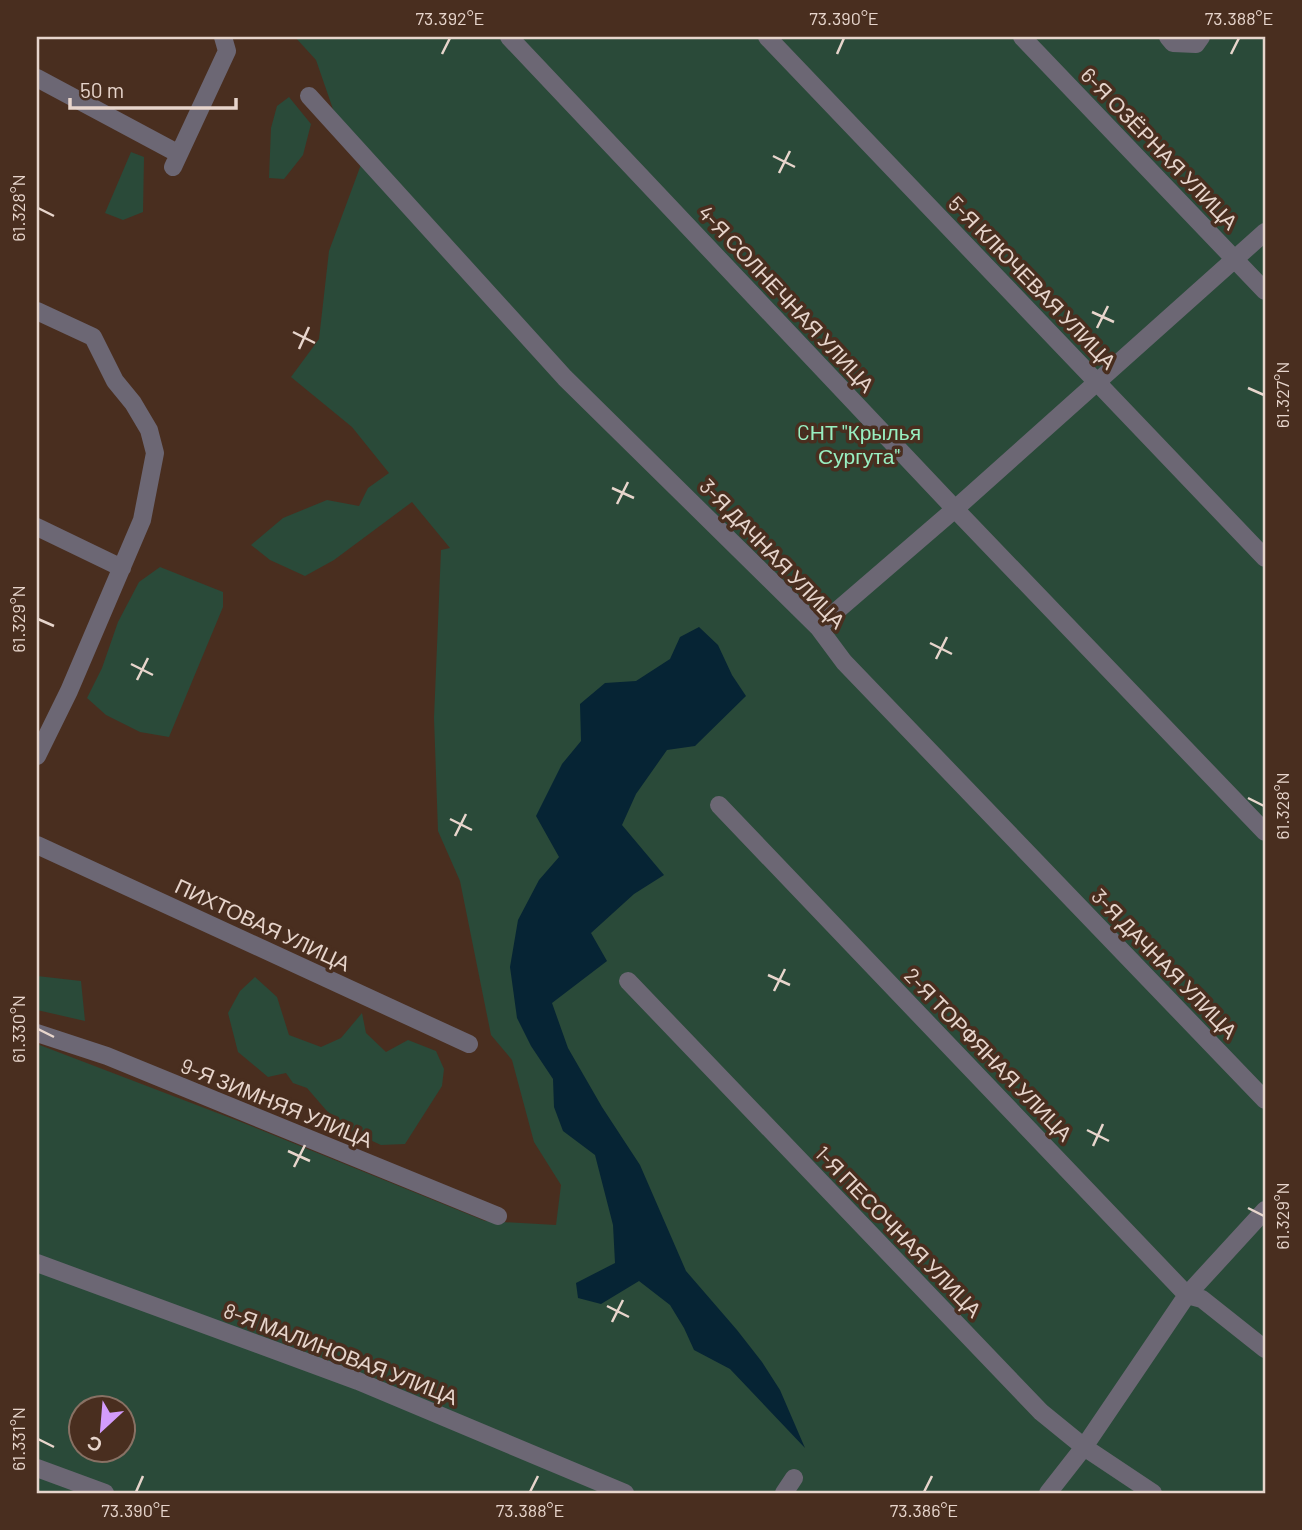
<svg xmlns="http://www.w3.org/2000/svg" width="1302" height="1530" font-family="Barlow,sans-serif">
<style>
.green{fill:#2a4a39;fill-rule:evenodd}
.water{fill:#062434}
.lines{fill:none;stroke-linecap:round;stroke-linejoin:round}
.minor{stroke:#6c6774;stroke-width:18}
.ticks{fill:none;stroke:#e7d5cc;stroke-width:2.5}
.labels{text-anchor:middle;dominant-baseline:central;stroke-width:7;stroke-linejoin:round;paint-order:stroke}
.street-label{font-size:21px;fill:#e7d5cc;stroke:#492e1f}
.park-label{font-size:21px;fill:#98efc1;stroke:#492e1f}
.neatline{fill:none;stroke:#e7d5cc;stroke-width:2.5}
.ticks-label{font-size:18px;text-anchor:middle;fill:#e7d5cc}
</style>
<rect width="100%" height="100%" fill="#492e1f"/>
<!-- green -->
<path class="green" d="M295 37H1265V1493H37V1044L241 1122 485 1221 556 1225 561 1185 534 1142 512 1060 491 1035 460 881 438 831 434 718 441 550 450 548 412 502 334 560 305 576 270 560 251 545 283 518 327 500 359 506 368 488 389 473 352 427 291 377 319 339 329 251 366 151 334 112 316 60ZM80 1408H122V1450H80Z
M289 97 311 124 303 155 284 179 269 178 271 128 277 106Z
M131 152 144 157 143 212 123 220 105 213Z
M160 567 223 592V607L169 737 140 732 106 715 87 698 102 668 118 622 139 582Z
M37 976 81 981 85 1021 37 1010Z
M255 977 277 997 289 1035 321 1047 341 1038 362 1013 366 1033 386 1052 408 1040 436 1051 444 1069 442 1086 405 1144 381 1145 346 1129 326 1110 307 1088 293 1083 286 1073 268 1077 238 1052 228 1013 240 991Z"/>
<!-- water -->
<path class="water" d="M699 627 718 645 732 675 746 696 695 746 667 750 636 794 622 825 664 875 634 894 591 933 607 961 552 1003 568 1048 602 1107 640 1165 686 1271 737 1330 762 1362 780 1390 805 1448 730 1369 694 1350 684 1328 670 1305 639 1281 601 1304 578 1298 576 1283 615 1263 613 1225 595 1155 563 1131 554 1107 553 1079 531 1046 517 1018 510 967 518 920 539 880 559 857 536 816 562 764 581 741 580 704 605 683 636 681 670 659 680 637Z"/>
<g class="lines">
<!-- minor -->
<path class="minor" d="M509 37 955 509 1265 832
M767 37 1265 558
M1022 37 1265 291
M1168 37 1173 43 1196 44 1201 37
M37 78 179 154
M309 96 565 378 818 627 844 662 1265 1100
M173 167 227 51 223 37
M37 311 93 337 115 381 133 403 149 430 155 453 142 520 69 691 37 756
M37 527 122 568
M818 627 955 509 1265 232
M719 805 1187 1295 1202 1299 1265 1349
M37 845 469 1044
M628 981 1041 1412 1084 1447 1153 1493
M37 1033 107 1056 498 1216
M37 1263 358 1381 625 1493
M37 1468 105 1493
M784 1493 794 1478
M1048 1493 1084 1447 1187 1295 1265 1210"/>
</g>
<!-- ticks -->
<path class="ticks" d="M442 54 450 38M837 54 844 38M1231 54 1239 38M773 156 795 167M779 173 790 151M38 208 54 216M1092 312 1114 322M1097 328 1108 306M293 332 315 343M299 349 309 327M1248 388 1264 395M612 488 634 498M617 504 628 482M38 619 54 626M930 643 952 654M936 659 947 637M131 664 153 675M137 680 148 658M1248 798 1264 806M450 819 472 830M455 836 466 814M768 975 790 985M774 991 785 969M38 1029 54 1037M1087 1130 1109 1141M1093 1146 1103 1124M288 1151 310 1161M294 1167 305 1145M1248 1208 1264 1216M607 1306 629 1317M612 1322 623 1300M38 1439 54 1447M136 1492 143 1476M530 1492 538 1476M924 1492 932 1476"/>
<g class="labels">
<!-- street labels -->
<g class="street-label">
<text transform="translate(1160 148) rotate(46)">6-Я ОЗЁРНАЯ УЛИЦА</text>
<text transform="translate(1033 282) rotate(46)">5-Я КЛЮЧЕВАЯ УЛИЦА</text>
<text transform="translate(787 298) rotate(47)">4-Я СОЛНЕЧНАЯ УЛИЦА</text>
<text transform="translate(773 553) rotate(46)">3-Я ДАЧНАЯ УЛИЦА</text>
<text transform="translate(263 924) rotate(25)">ПИХТОВАЯ УЛИЦА</text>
<text transform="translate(1165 963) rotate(46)">3-Я ДАЧНАЯ УЛИЦА</text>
<text transform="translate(989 1054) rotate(46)">2-Я ТОРФЯНАЯ УЛИЦА</text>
<text transform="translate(277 1102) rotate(22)">9-Я ЗИМНЯЯ УЛИЦА</text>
<text transform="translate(899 1231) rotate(46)">1-Я ПЕСОЧНАЯ УЛИЦА</text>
<text transform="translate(341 1353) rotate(21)">8-Я МАЛИНОВАЯ УЛИЦА</text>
</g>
<!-- park labels -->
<g class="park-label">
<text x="859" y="431">CНТ "Крылья<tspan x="859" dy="24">Сургута"</tspan></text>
</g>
</g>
<!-- border -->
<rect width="1302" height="1530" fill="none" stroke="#492e1f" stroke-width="77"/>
<!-- north arrow -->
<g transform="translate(102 1429) rotate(206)"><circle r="33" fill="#492e1f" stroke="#887164" stroke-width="2"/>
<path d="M0-5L12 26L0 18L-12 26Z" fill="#d39cfc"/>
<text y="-10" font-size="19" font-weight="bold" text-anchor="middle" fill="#e7d5cc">С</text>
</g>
<!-- scale -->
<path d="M70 98v10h166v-10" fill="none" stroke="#e7d5cc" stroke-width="3.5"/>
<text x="80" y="98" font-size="21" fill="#e7d5cc" stroke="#492e1f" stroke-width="5" paint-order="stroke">50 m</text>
<rect x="38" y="38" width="1226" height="1454" class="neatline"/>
<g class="ticks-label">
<text x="450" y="25">73.392°E</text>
<text x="844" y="25">73.390°E</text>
<text x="1239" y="25">73.388°E</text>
<text transform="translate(19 208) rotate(-90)" y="6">61.328°N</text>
<text transform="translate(1283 395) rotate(-90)" y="6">61.327°N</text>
<text transform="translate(19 619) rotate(-90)" y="6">61.329°N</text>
<text transform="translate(1283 806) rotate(-90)" y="6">61.328°N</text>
<text transform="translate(19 1029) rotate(-90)" y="6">61.330°N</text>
<text transform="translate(1283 1216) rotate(-90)" y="6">61.329°N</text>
<text transform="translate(19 1439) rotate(-90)" y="6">61.331°N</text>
<text x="136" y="1517">73.390°E</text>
<text x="530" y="1517">73.388°E</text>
<text x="924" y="1517">73.386°E</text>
</g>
</svg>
